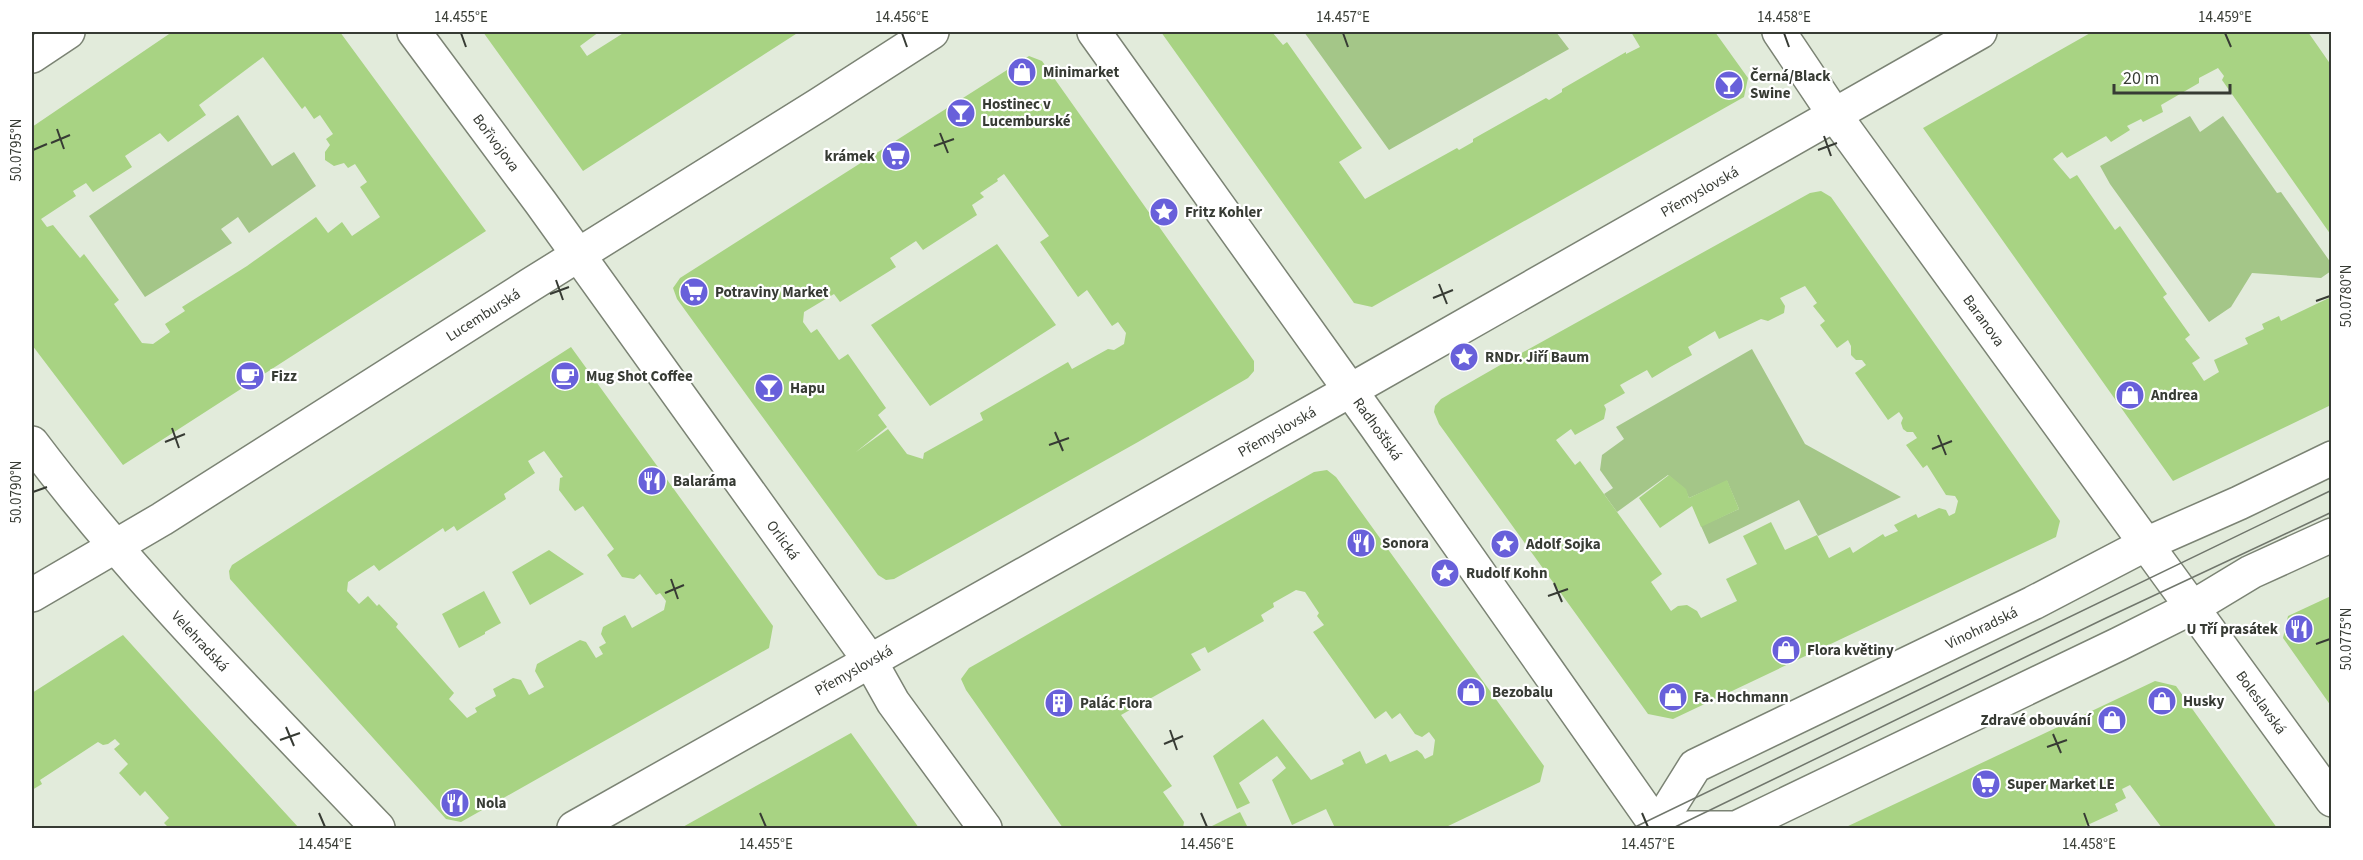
<svg xmlns="http://www.w3.org/2000/svg" width="2363" height="860" font-family="'Source Sans 3',sans-serif">
<style>
.green{fill:#a4c688}
.building{fill:#a8d383;fill-rule:evenodd}
.lines{fill:none;stroke-linecap:round;stroke-linejoin:round}
.minor-casing{stroke:#7b8374;stroke-width:36}
.tertiary-casing{stroke:#7b8374;stroke-width:36}
.secondary-casing{stroke:#7b8374;stroke-width:36}
.minor{stroke:#fff;stroke-width:33}
.tertiary{stroke:#fff;stroke-width:33}
.secondary{stroke:#fff;stroke-width:33}
.tram{stroke:#70766c;stroke-width:1.5}
.ticks{fill:none;stroke:#373b34;stroke-width:2}
.labels{text-anchor:middle;dominant-baseline:central;stroke-width:4.5;stroke-linejoin:round;paint-order:stroke}
.poi-label{font-size:15px;font-weight:bold;fill:#373b34;stroke:#fff;text-anchor:start}
.street-label{font-size:15px;fill:#373b34;stroke:#fff}
.neatline{fill:none;stroke:#373b34;stroke-width:2}
.ticks-label{font-size:15px;text-anchor:middle;fill:#373b34}
</style>
<rect width="100%" height="100%" fill="#e2ebdb"/>
<!-- green -->
<path class="green" d="M1304 32H1556L1569 49 1389 150Z
M238 115 272 166 294 152 316 186 249 233 238 217 221 229 232 243 145 297 89 216Z
M2190 116 2200 132 2223 116 2277 193 2281 192 2331 263V271L2321 278 2252 273 2231 307 2209 322 2110 184 2100 166Z
M1752 349 1805 444 1901 497 1818 536 1799 500 1709 544 1701 526 1739 509 1727 481 1689 498 1685 489 1668 475 1617 512 1604 494 1613 488 1600 470 1602 455 1624 439 1616 427Z"/>
<!-- building -->
<path class="building" d="M172 32H340L486 231 123 465 32 345V127ZM263 57 302 109 305 106 314 119 320 115 333 134 326 139 330 145 325 152V160L334 166 344 163 348 168 355 164 367 182 360 187 380 217 352 236 342 222 328 233 316 217 247 266 182 307 185 311 165 324 170 332 153 344 142 343 114 304 119 300 84 254 80 258 53 225 47 227 41 219 76 196 73 191 86 183 93 192 132 167 125 156 160 133 168 142 206 115 199 105Z
M483 32H599L580 46 587 56 625 32H799L583 171Z
M1161 32H1266L1268 34 1272 32 1283 45 1287 42 1362 148 1339 162 1365 199 1457 148 1459 150 1473 142V139L1546 98 1549 100 1562 92V89L1626 52V54L1640 47 1631 32H1715L1748 78 1744 97 1372 307 1354 303Z
M2092 32H2308L2331 65V235L2222 80 2224 76 2218 68 2199 78V83L2161 105 2163 112 2143 122 2141 119 2127 126 2130 130 2111 142 2106 136 2067 158 2062 152 2053 159 2070 179 2077 175 2115 230 2120 226 2167 294 2163 297 2190 335 2185 339 2200 358 2192 363 2204 381 2219 372 2214 360 2248 344 2245 338 2264 329 2262 324 2279 316 2281 321 2331 297V405L2173 481 1923 128Z
M1029 56 1042 61 1254 361V371L1248 378 1138 442 894 579 886 580 878 575 753 404 677 299 673 288 680 278ZM1004 174 1049 236 1040 242 1078 297 1087 290 1112 326 1118 322 1126 333 1124 344 1114 350 1108 349 1072 369 1068 362 980 413 983 420 924 453 923 459 907 454 888 429 856 452 887 427 878 415 886 408 848 354 839 360 817 329 811 333 803 322 804 312 834 294 840 302 896 267 890 258 916 241 923 250 977 215 972 205 984 197 980 193 998 181 997 179Z
M1821 191 1831 197 2060 521 2056 537 1673 719 1648 714 1439 424 1434 412 1435 406 1441 399 1509 360 1810 193ZM1805 286 1817 303 1813 306 1825 321 1820 325 1837 348 1848 340 1851 346V355L1856 360H1862L1866 365 1855 373 1888 420 1899 412 1903 418 1901 423 1903 429 1907 432H1913L1917 438 1906 445 1923 468 1927 465 1946 495 1955 496 1958 501 1955 513 1949 516 1946 510 1939 508 1918 518 1916 514 1894 525 1898 531 1885 537 1883 534 1853 553 1850 547 1829 558 1817 535 1785 550 1771 522 1743 536 1757 564 1726 579 1737 601 1701 618 1697 611 1687 605 1678 606 1671 611 1651 582 1662 574 1580 461 1575 465 1556 440 1571 429 1575 435 1604 419 1606 409 1604 405 1625 393 1620 385 1647 370 1652 378 1672 366 1692 355 1688 347 1715 331 1719 339 1761 319 1768 321 1784 313 1785 306 1780 298Z
M997 244 1056 325 930 406 871 325Z
M571 347 773 626 769 648 461 822 446 819 230 579 229 571 232 565ZM544 451 563 477 560 478 559 490 575 511 583 506 614 549 607 555 622 577 634 579 640 574 656 595 660 593 666 601 664 610 632 628 625 615 603 627 601 634 606 643 599 647 603 654 596 658 586 642 580 640 537 664 535 671 544 687 529 695 521 680 513 678 493 689 496 696 475 708 477 712 467 718 449 699 454 693 396 627 398 624 379 604 377 606 368 596 359 604 347 591 348 582 374 565 379 571 443 528 445 532 454 526 457 531 506 499 504 494 535 473 528 461Z
M1327 470 1336 477 1544 766 1540 782 1444 828H1335L1326 809 1292 825 1272 780 1286 768 1277 756 1239 783 1250 803 1237 809 1213 756 1263 719 1311 780 1344 764 1342 760 1360 751 1366 764 1386 754 1390 762 1417 750 1422 754 1425 759 1433 755 1435 740 1429 732 1422 737 1415 734 1400 713 1392 719 1386 711 1375 719 1313 632 1324 625 1317 616 1319 613 1305 592 1296 590 1273 603 1274 607 1261 615 1264 621 1208 653 1205 647 1191 654 1201 670 1121 715 1172 786 1163 792 1184 822 1183 828H1063L966 690 961 679 969 668 1314 472Z
M1669 475 1686 489 1689 498 1727 480 1739 509 1701 527 1692 506 1660 528 1639 498Z
M549 550 584 574 530 605 512 572Z
M484 591 501 623 485 632V634L459 648 442 614Z
M2331 596V706L2283 638 2288 616Z
M123 635 189 708 299 828H169L164 823 169 818 145 791 140 796 119 773 128 764 114 749 120 744 115 739 108 744 103 745 98 742 40 780 42 784 32 790V693Z
M2155 681 2176 686 2277 828H2162L2130 785 2122 789 2126 798 2115 804 2118 811 2081 828H1844Z
M851 733 919 828H681Z
M1240 812 1248 828H1208Z"/>
<g class="lines">
<!-- minor casing -->
<g class="minor-casing">
<g id="minor">
<path id="s1" d="M414 32 541 203 870 661 893 702 985 828"/>
<path id="s2" d="M1094 32 1375 425 1658 828"/>
<path id="s3" d="M1779 32 1834 114 2146 544"/>
<path d="M32 56 68 32"/>
<path id="s4" d="M32 443C136 581 259 703 378 828"/>
<path id="s5" d="M32 595 162 519 530 285 820 104 932 32"/>
<path id="s6" d="M574 828 1351 390 1980 32"/>
</g>
</g>
<!-- tertiary casing -->
<g class="tertiary-casing">
<g id="tertiary">
<path id="s7" d="M2146 544 2332 800"/>
</g>
</g>
<!-- secondary casing -->
<g class="secondary-casing">
<g id="secondary">
<path id="s8" d="M1657 827 1695 766 2033 603 2146 544 2239 503 2332 458"/>
<path d="M1655 828H1736L2119 644 2193 607 2251 572 2332 535"/>
</g>
</g>
<!-- minor -->
<use href="#minor" class="minor"/>
<!-- tertiary -->
<use href="#tertiary" class="tertiary"/>
<!-- secondary -->
<use href="#secondary" class="secondary"/>
<!-- tram -->
<path class="tram" d="M1633 828 2332 490
M1673 828 2106 618 2332 512"/>
</g>
<!-- ticks -->
<path class="ticks" d="M461 33 466 47M902 33 907 47M1343 33 1348 47M1784 33 1789 47M2225 33 2231 47M57 129 64 149M940 133 948 153M1824 136 1831 156M51 143 70 135M934 146 954 139M33 150 47 144M1818 150 1837 143M556 280 563 300M1439 284 1447 304M550 294 569 287M1433 298 1453 290M2316 301 2330 296M172 428 179 448M1055 432 1063 451M1938 435 1946 455M165 442 185 434M1049 445 1069 438M1932 449 1952 441M33 492 47 487M671 579 678 599M1554 583 1562 602M665 593 684 585M1548 596 1568 589M2316 644 2330 639M286 727 294 746M1170 730 1177 750M2053 734 2061 753M280 740 300 733M1164 744 1183 736M2047 747 2067 740M319 813 325 827M760 813 766 827M1201 813 1207 827M1642 813 1648 827M2084 813 2089 827"/>
<!-- icons -->
<defs>
<g id="shop-disc" transform="scale(1.5)"><circle r="9.5" fill="#6860da" stroke="#fff"/><path d="M-5-2.5h2.3a2.7 3.5 0 0 1 5.4 0H5L5.5 6h-11ZM-1.5-2.5h3a1.5 2.3 0 0 0-3 0Z" fill="#fff"/></g>
<g id="bar-disc" transform="scale(1.5)"><circle r="9.5" fill="#6860da" stroke="#fff"/><path d="M-6-5H6L.8 .8V4.5H3.5V6h-7V4.5H-.8V.8Z" fill="#fff"/></g>
<g id="supermarket-disc" transform="scale(1.5)"><circle r="9.5" fill="#6860da" stroke="#fff"/><path d="M-6-5.5h2.5l.6 2H6L4.5 2H-2.5L-4.4-4H-6ZM-1.5 3.2a1.3 1.3 0 1 0 .1 0ZM3 3.2a1.3 1.3 0 1 0 .1 0Z" fill="#fff"/></g>
<g id="sight-disc" transform="scale(1.5)"><circle r="9.5" fill="#6860da" stroke="#fff"/><path d="M0-6L1.8-2.2L6-1.7L2.9 1.2L3.7 5.4L0 3.3L-3.7 5.4L-2.9 1.2L-6-1.7L-1.8-2.2Z" fill="#fff"/></g>
<g id="cafe-disc" transform="scale(1.5)"><circle r="9.5" fill="#6860da" stroke="#fff"/><path d="M-5.5-4.5H6V0H3Q3 3.5 0 3.5H-2.5Q-5.5 3.5-5.5 0ZM3-3.2v2h1.7v-2ZM-6 4.5H4V6H-6Z" fill="#fff"/></g>
<g id="restaurant-disc" transform="scale(1.5)"><circle r="9.5" fill="#6860da" stroke="#fff"/><path d="M-5-6h1v4h1v-4h1v4h1v-4h1v5L-1.5 .5V6h-2V.5L-5-1ZM5-6V6H3V1.5H1.5Q1.5-4 5-6Z" fill="#fff"/></g>
<g id="building-disc" transform="scale(1.5)"><circle r="9.5" fill="#6860da" stroke="#fff"/><path d="M-4-6H4V6H1V3H-1V6H-4ZM-2.5-4.3h1.7v1.8h-1.7ZM.8-4.3h1.7v1.8H.8ZM-2.5-1h1.7V.8h-1.7ZM.8-1h1.7V.8H.8Z" fill="#fff"/></g>
</defs>
<g fill-rule="evenodd">
<use href="#shop-disc" x="1022" y="72"/>
<use href="#bar-disc" x="1729" y="85"/>
<use href="#bar-disc" x="961" y="113"/>
<use href="#supermarket-disc" x="896" y="156"/>
<use href="#sight-disc" x="1164" y="212"/>
<use href="#supermarket-disc" x="694" y="292"/>
<use href="#sight-disc" x="1464" y="357"/>
<use href="#cafe-disc" x="250" y="376"/>
<use href="#cafe-disc" x="565" y="376"/>
<use href="#bar-disc" x="769" y="388"/>
<use href="#shop-disc" x="2130" y="395"/>
<use href="#restaurant-disc" x="652" y="481"/>
<use href="#restaurant-disc" x="1361" y="543"/>
<use href="#sight-disc" x="1505" y="544"/>
<use href="#sight-disc" x="1445" y="573"/>
<use href="#restaurant-disc" x="2299" y="629"/>
<use href="#shop-disc" x="1786" y="650"/>
<use href="#shop-disc" x="1471" y="692"/>
<use href="#shop-disc" x="1673" y="697"/>
<use href="#shop-disc" x="2162" y="701"/>
<use href="#building-disc" x="1059" y="703"/>
<use href="#shop-disc" x="2112" y="720"/>
<use href="#supermarket-disc" x="1986" y="784"/>
<use href="#restaurant-disc" x="455" y="803"/>
</g>
<g class="labels">
<!-- poi labels -->
<g class="poi-label">
<text x="1043" y="72">Minimarket</text>
<text x="1750" y="76">Černá/Black<tspan x="1750" dy="17">Swine</tspan></text>
<text x="982" y="104">Hostinec v<tspan x="982" dy="17">Lucemburské</tspan></text>
<text x="875" y="156" text-anchor="end">krámek</text>
<text x="1185" y="212">Fritz Kohler</text>
<text x="715" y="292">Potraviny Market</text>
<text x="1485" y="357">RNDr. Jiří Baum</text>
<text x="271" y="376">Fizz</text>
<text x="586" y="376">Mug Shot Coffee</text>
<text x="790" y="388">Hapu</text>
<text x="2151" y="395">Andrea</text>
<text x="673" y="481">Balaráma</text>
<text x="1382" y="543">Sonora</text>
<text x="1526" y="544">Adolf Sojka</text>
<text x="1466" y="573">Rudolf Kohn</text>
<text x="2278" y="629" text-anchor="end">U Tří prasátek</text>
<text x="1807" y="650">Flora květiny</text>
<text x="1492" y="692">Bezobalu</text>
<text x="1694" y="697">Fa. Hochmann</text>
<text x="2183" y="701">Husky</text>
<text x="1080" y="703">Palác Flora</text>
<text x="2091" y="720" text-anchor="end">Zdravé obouvání</text>
<text x="2007" y="784">Super Market LE</text>
<text x="476" y="803">Nola</text>
</g>
<!-- street labels -->
<g class="street-label">
<text stroke="none"><textPath href="#s1" startOffset="138">Bořivojova</textPath></text>
<text stroke="none"><textPath href="#s6" startOffset="1293">Přemyslovská</textPath></text>
<text stroke="none"><textPath href="#s5" startOffset="531">Lucemburská</textPath></text>
<text stroke="none"><textPath href="#s3" startOffset="354">Baranova</textPath></text>
<text stroke="none"><textPath href="#s2" startOffset="488">Radhošťská</textPath></text>
<text stroke="none"><textPath href="#s6" startOffset="807">Přemyslovská</textPath></text>
<text stroke="none"><textPath href="#s1" startOffset="628">Orlická</textPath></text>
<text stroke="none"><textPath href="#s8" startOffset="390">Vinohradská</textPath></text>
<text stroke="none"><textPath href="#s4" startOffset="260">Velehradská</textPath></text>
<text stroke="none"><textPath href="#s6" startOffset="321">Přemyslovská</textPath></text>
<text stroke="none"><textPath href="#s7" startOffset="196">Boleslavská</textPath></text>
</g>
</g>
<!-- border -->
<rect width="2363" height="860" fill="none" stroke="#ffffff" stroke-width="66"/>
<!-- scale -->
<path d="M2114 84v9h116v-9" fill="none" stroke="#373b34" stroke-width="3"/>
<text x="2123" y="84" font-size="18" fill="#373b34" stroke="#ffffff" stroke-width="4.5" paint-order="stroke">20 m</text>
<rect x="33" y="33" width="2297" height="794" class="neatline"/>
<g class="ticks-label">
<text x="461" y="22">14.455°E</text>
<text x="902" y="22">14.456°E</text>
<text x="1343" y="22">14.457°E</text>
<text x="1784" y="22">14.458°E</text>
<text x="2225" y="22">14.459°E</text>
<text transform="translate(16 150) rotate(-90)" y="5">50.0795°N</text>
<text transform="translate(2346 296) rotate(-90)" y="5">50.0780°N</text>
<text transform="translate(16 492) rotate(-90)" y="5">50.0790°N</text>
<text transform="translate(2346 639) rotate(-90)" y="5">50.0775°N</text>
<text x="325" y="849">14.454°E</text>
<text x="766" y="849">14.455°E</text>
<text x="1207" y="849">14.456°E</text>
<text x="1648" y="849">14.457°E</text>
<text x="2089" y="849">14.458°E</text>
</g>
</svg>
